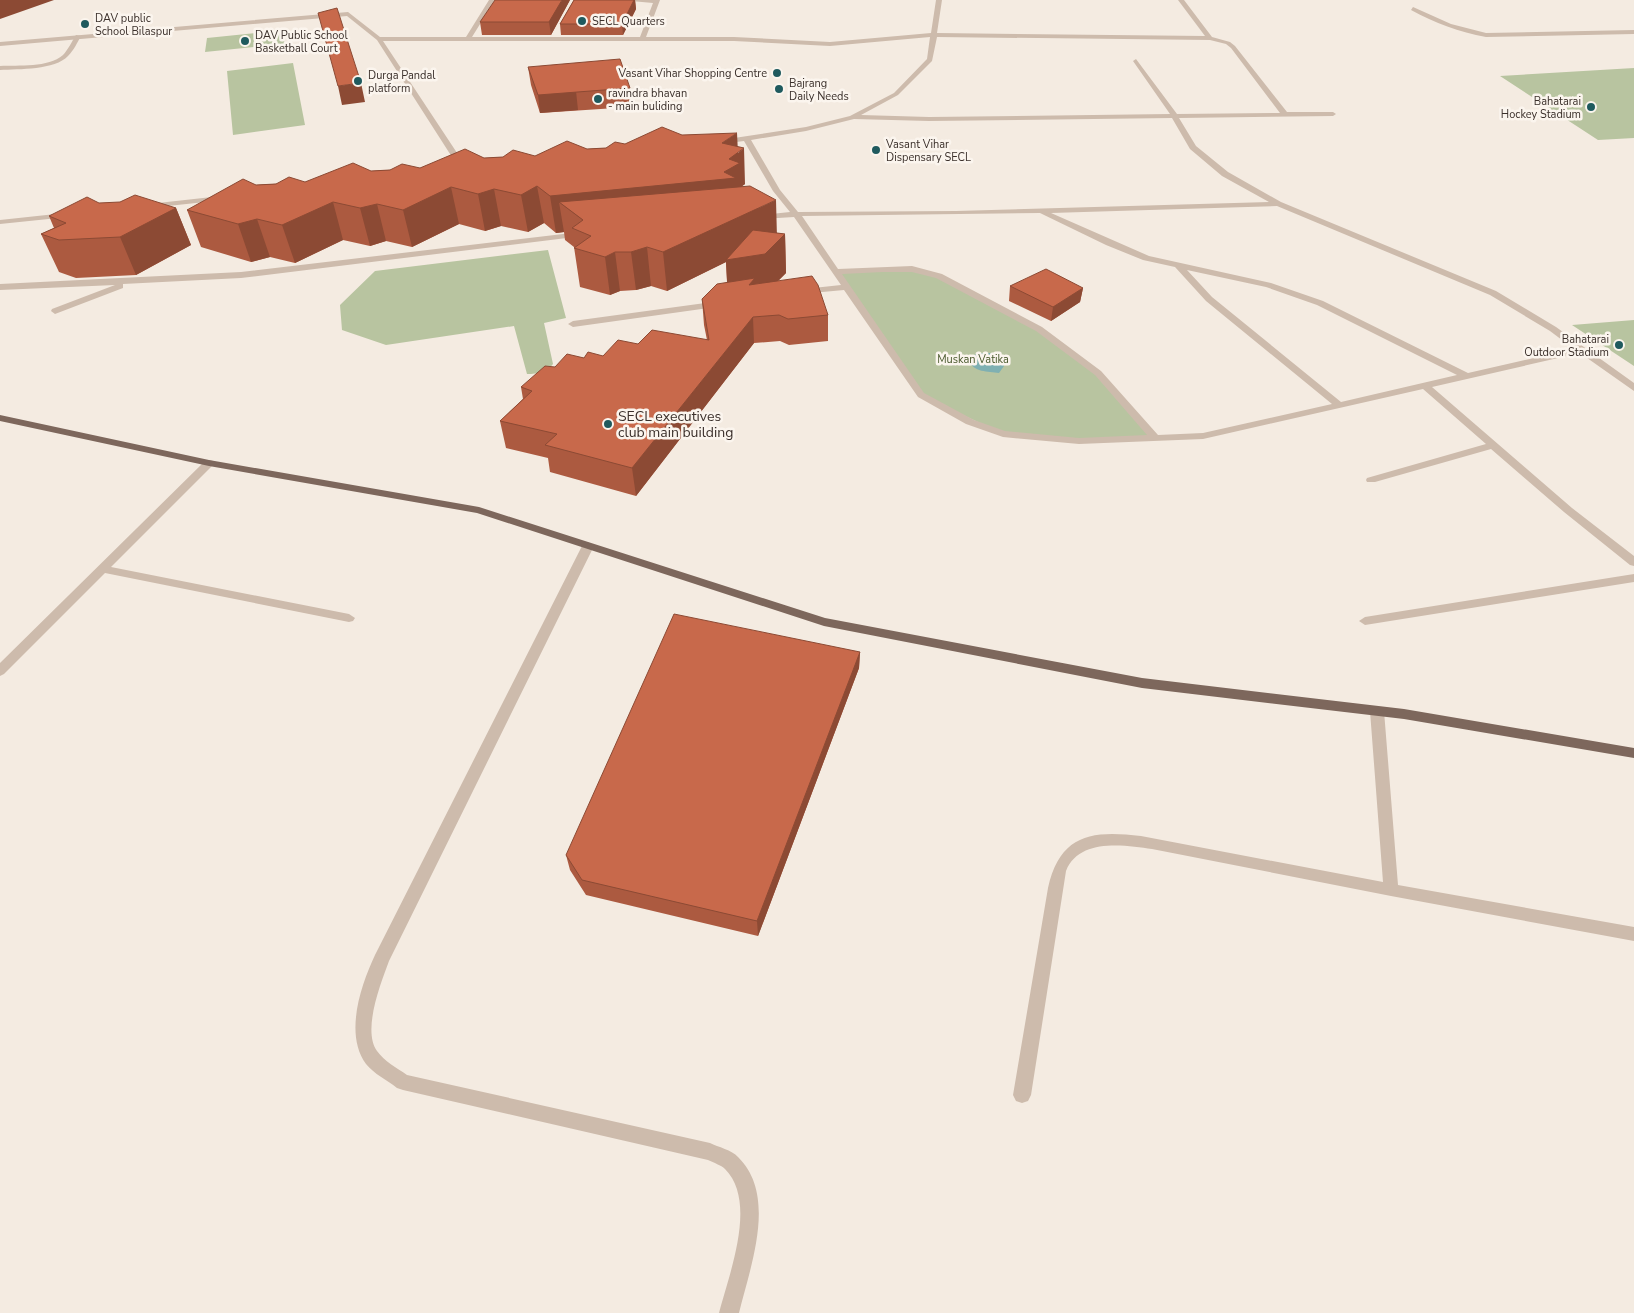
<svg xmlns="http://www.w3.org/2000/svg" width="1634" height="1313" font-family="'Nunito Sans',sans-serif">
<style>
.green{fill:#b8c4a0}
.water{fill:#7fb0b2}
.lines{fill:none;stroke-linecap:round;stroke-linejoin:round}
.service{fill:#cdbbac;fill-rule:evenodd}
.minor{fill:#cdbbac;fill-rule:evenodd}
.primary{fill:#7d675c;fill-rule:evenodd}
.wall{fill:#ac5a40}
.shaded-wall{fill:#8c4a34}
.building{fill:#c8694b;stroke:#8c4a34}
.poi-dot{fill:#1f5a5e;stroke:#fbf5ee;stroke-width:2}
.labels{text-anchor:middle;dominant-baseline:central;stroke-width:5;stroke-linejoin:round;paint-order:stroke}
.far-poi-label{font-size:11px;fill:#3b302b;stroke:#fbf5ee;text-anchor:start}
.far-park-label{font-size:11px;fill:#4a5a2e;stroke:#fbf5ee}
.poi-label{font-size:14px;fill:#3b302b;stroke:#fbf5ee;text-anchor:start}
</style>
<rect width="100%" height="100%" fill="#f4ebe1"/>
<!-- green -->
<path class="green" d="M285 30 284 44 205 52 207 38Z
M293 63 305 125 233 135 227 71Z
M1634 68V138L1598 140 1500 76Z
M548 250 566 318 544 323 553 364C547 372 538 374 527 374L514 326 386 345 342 330 340 305 375 271Z
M912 269 939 276 1039 329 1098 373 1152 437 1079 441 1003 434 921 395 836 272Z
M1634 320V366L1572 325Z"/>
<!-- water -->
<path class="water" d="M977 353H991L1004 360V366L999 373C988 371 973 373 969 360Z"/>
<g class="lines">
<!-- service -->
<path class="service" d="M1413 7 1451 24 1486 33 1634 30V34L1486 37C1459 32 1435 23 1411 10Z
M76 35 81 36C77 43 74 50 68 56 55 70 19 69 0 70V66C19 65 48 68 63 55 68 50 72 41 76 35Z
M209 460 213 461 214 463 213 465 111 567 349 614 355 618 353 621 349 622 105 573 4 674 0 676V663L205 461Z"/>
<!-- minor -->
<path class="minor" d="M489 0H495L472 37H640L653 3 620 0H660L646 37H734L830 42 931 33 936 0H942L937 33 1205 36 1178 0H1184L1212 37 1230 42 1235 46 1287 112H1333L1336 114 1333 116 1179 118 1196 146 1228 172 1281 202 1496 291 1556 327 1634 383V391L1580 353 1432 387 1572 508 1634 556V566L1630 565 1564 512 1491 449 1375 482H1367L1366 480 1367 478 1486 444 1423 389 1203 439 1079 444 1003 437 966 424 918 397 844 290 801 294V290L804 289 841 285 794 217 761 219 757 217 761 215 790 212 773 191 744 141 721 144 717 142 721 140 806 127 850 116 894 93 927 59 930 37 830 46 734 41H383L467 168 463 170 459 168 377 40 347 16 0 46V42L348 12 380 37H466ZM937 37 1210 40 1226 44 1231 48 1280 113 1177 114 1136 59 1133 61 1170 114 929 117 861 115 898 95 932 61ZM1172 118 1190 149 1222 176 1269 202 956 211 798 212 780 190 751 140 806 131 854 119 929 121ZM1277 206 1490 295 1550 331 1574 349 1468 373 1323 301 1271 283 1149 256 1051 213ZM1040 213 1106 245 1143 260 1175 267 1206 301 1332 404 1203 433 1158 435 1101 371 1042 327 942 274 912 266 838 269 802 216ZM1187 270 1266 287 1317 305 1457 375 1341 402 1212 297ZM882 272H912L936 278 1036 331 1095 375 1147 435 1079 438 1005 431 974 420 924 393 842 274Z
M221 196H224V200L149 208 145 206 149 204Z
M65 213 69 215 68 217 0 224V220Z
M580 232H583V236L241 278 123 284V288L55 314 51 311 52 309 115 285 0 290V284L241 272Z
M720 301 723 302V306L573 327 568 324 573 321Z
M588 542 594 546 389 961C381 983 362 1030 377 1051 384 1061 397 1068 407 1075L710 1143C718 1147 732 1150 738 1157 778 1196 750 1267 739 1313H719C729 1274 758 1202 725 1169 721 1165 714 1163 708 1160L403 1090 397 1088C387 1080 374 1074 366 1064 344 1034 361 985 375 955L582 546Z
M1634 574V582L1365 625 1359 621 1365 617Z
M1377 706 1382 708 1384 711 1398 885 1634 927V941L1391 896 1152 849C1124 845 1079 838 1066 871L1031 1095 1028 1101 1022 1103 1016 1101 1013 1095 1048 888C1060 834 1092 830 1141 836L1383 882 1370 711 1372 708Z"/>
<!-- primary -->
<path class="primary" d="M0 415 209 460 479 507 825 618 1142 678 1404 709 1634 748V758L1404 719 1142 688 824 626 477 513 209 466 0 421Z"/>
</g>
<!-- wall -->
<path class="wall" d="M570 0 551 35H482L480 22Z
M574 0H635L636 9 623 35H561L560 24Z
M528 67 630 88 631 107 540 113 531 85Z
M682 135 745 184 742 186 777 233 785 234 786 273 778 281 828 315V341L789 345 780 341 754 343 636 496 550 472 548 458 506 448 500 421 523 399 521 387 555 367 584 358 603 356 638 344 707 340 704 325 702 299 727 282 726 262 667 291 651 286 636 290 620 291 610 295 580 287 574 247 565 240 564 232 556 233 544 223 528 232 501 226 485 231 459 224 412 247 386 241 370 246 343 240 295 263 270 257 251 262 201 247 187 210 256 185 305 182 371 171 420 168 484 158 535 156 587 149 606 148Z
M99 203 176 208 191 245 136 275 76 278 59 272 41 234 54 228 49 216Z
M1010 286 1083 288 1080 302 1051 321 1009 301Z
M860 652 859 668 758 936 586 895 570 870 566 855Z"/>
<!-- shaded-wall -->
<path class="shaded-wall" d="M0 0H54L0 19Z
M562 0H570L551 35 549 22Z
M634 0H635L636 9 623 35 622 24Z
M361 83 365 102 342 105 338 86Z
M576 91 578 110 540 113 538 95Z
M737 133 738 153 744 148 745 184 741 187 583 220 559 202 564 232 556 233 550 196 722 143Z
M537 186 544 223 528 232 521 195Z
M451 187 459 224 412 247 403 210Z
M494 189 501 226 485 231 478 194Z
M776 200 777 238 785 234 786 273 766 293 728 298 726 262 667 291 663 252Z
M333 202 343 240 295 263 282 225Z
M377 204 386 241 370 246 360 208Z
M176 208 191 245 136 275 120 237Z
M257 219 270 257 251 262 238 224Z
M647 247 651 286 636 290 631 252Z
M615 252 620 291 610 295 605 257Z
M1083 288 1080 302 1051 321 1053 307Z
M753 317 754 343 636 496 632 468Z
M860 652 859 668 758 936 757 921Z"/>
<!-- building -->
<path class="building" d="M495 0H562L549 22H480Z
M574 0H634L622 24H560Z
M337 8 361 83 338 86 318 13Z
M620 59 630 88 538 95 528 67Z
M662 127 682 135 737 133 722 143 744 148 729 159 740 163 724 172 736 178 550 196 537 186 521 195 494 189 478 194 451 187 403 210 377 204 360 208 333 202 282 225 257 219 238 224 187 210 243 179 256 185 276 184 289 177 305 182 353 163 371 171 390 170 402 164 420 168 465 149 484 158 503 157 513 150 535 156 567 141 587 149 606 148 615 142 625 144Z
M750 186 776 200 663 252 647 247 631 252H615L605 257 574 248 591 236 572 228 583 220 559 202Z
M135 195 176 208 120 237 59 240 41 234 66 223 49 216 87 197 99 203 120 202Z
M753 230 785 234 765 254 726 260Z
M1046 269 1083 288 1053 307 1010 286Z
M812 276 818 285 828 315 788 319 779 315 753 317 632 468 545 445 557 434 500 421 532 391 521 387 545 366 555 367 567 354 584 358 588 352 603 356 618 340 638 344 652 330 709 340 702 299 717 284 755 278 749 285Z
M674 614 860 652 757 921 582 880 566 855Z"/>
<!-- markers -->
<g class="poi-dot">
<circle cx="582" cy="21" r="5"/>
<circle cx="85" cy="24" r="5"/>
<circle cx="245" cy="41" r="5"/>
<circle cx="777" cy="73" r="5"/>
<circle cx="358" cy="81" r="5"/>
<circle cx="779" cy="89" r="5"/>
<circle cx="598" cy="99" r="5"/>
<circle cx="1591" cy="107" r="5"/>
<circle cx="876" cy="150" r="5"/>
<circle cx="1619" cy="345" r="5"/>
<circle cx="608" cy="424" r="5"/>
</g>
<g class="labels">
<!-- far-poi labels -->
<g class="far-poi-label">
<text x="95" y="18">DAV public<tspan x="95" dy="13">School Bilaspur</tspan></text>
<text x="592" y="21">SECL Quarters</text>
<text x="255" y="35">DAV Public School<tspan x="255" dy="13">Basketball Court</tspan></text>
<text x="767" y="73" text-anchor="end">Vasant Vihar Shopping Centre</text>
<text x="368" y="75">Durga Pandal<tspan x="368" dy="13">platform</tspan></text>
<text x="789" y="83">Bajrang<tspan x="789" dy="13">Daily Needs</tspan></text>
<text x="608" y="93">ravindra bhavan<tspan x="608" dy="13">- main buliding</tspan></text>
<text x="1581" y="101" text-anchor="end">Bahatarai<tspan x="1581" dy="13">Hockey Stadium</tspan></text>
<text x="886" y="144">Vasant Vihar<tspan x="886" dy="13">Dispensary SECL</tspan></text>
<text x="1609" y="339" text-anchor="end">Bahatarai<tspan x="1609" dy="13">Outdoor Stadium</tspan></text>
</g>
<!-- far-park labels -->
<g class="far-park-label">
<text x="973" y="359">Muskan Vatika</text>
</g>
<!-- poi labels -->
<g class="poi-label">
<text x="618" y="416">SECL executives<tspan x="618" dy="16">club main building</tspan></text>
</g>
</g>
</svg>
